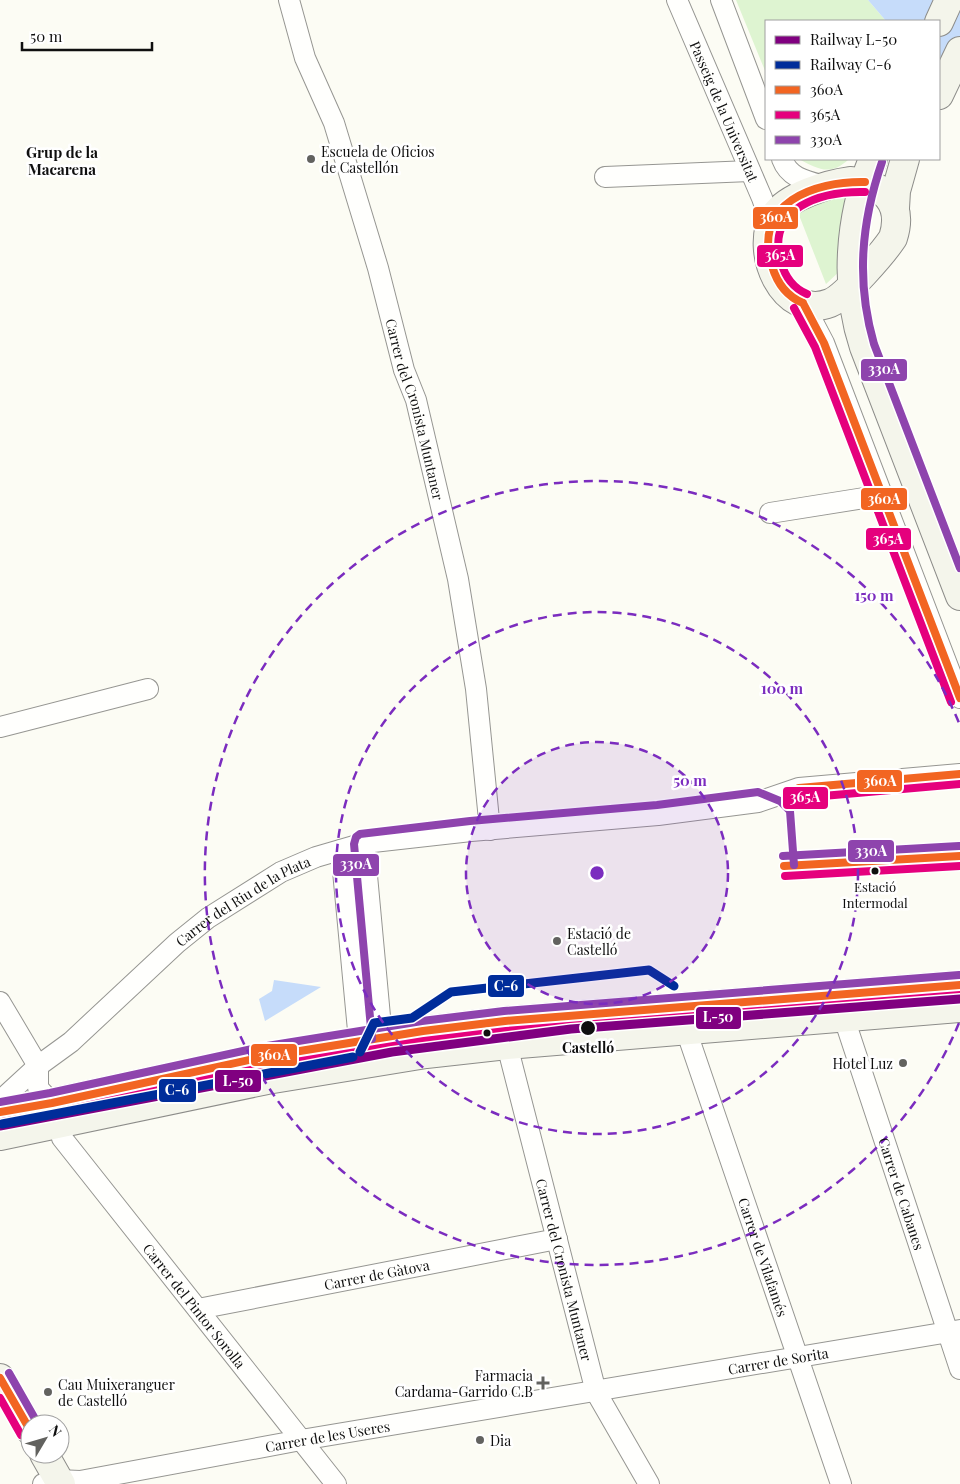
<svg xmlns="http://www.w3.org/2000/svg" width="960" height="1484" font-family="'Playfair Display',serif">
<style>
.green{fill:#def4d1}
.water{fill:#c6dcfa}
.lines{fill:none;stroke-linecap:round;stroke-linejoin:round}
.street-casing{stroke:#969692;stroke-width:22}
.secondary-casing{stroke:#8c8c89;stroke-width:30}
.street{stroke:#fffffd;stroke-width:20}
.secondary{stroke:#f4f5eb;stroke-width:28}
.bus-1-casing{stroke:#fff;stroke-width:11}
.bus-2-casing{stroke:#fff;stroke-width:11}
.bus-3-casing{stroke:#fff;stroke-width:11}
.bus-1{stroke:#f26522;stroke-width:8}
.bus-2{stroke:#e5007d;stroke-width:8}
.bus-3{stroke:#8e44ad;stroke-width:8}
.rail-1-casing{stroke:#fff;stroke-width:12}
.rail-2-casing{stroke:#fff;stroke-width:12}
.rail-1{stroke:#800080;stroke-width:9}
.rail-2{stroke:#002d9a;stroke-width:9}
.ring{fill:none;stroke:#7b2cbf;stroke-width:2.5;stroke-dasharray:9 6}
.poi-dot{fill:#62625f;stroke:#fff;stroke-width:2}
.bus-dot{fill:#0f0f0f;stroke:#fff;stroke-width:2}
.labels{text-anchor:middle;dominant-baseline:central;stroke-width:5;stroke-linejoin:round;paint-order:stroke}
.bus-label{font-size:13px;fill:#0f0f0f;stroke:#fff}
.street-label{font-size:14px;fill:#0f0f0f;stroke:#fff}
.poi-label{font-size:14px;fill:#0f0f0f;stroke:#fff;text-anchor:start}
.stop-label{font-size:14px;font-weight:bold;fill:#0f0f0f;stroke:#fff}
.neighbourhood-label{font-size:15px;font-weight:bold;fill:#0f0f0f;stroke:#fff}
.centre{fill:#7b2cbf;stroke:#fff;stroke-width:2.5}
.ring-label{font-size:15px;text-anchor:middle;font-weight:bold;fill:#7b2cbf;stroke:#fff;stroke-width:5;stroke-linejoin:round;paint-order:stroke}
.line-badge{stroke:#fff;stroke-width:2}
.badge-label{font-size:14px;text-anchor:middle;font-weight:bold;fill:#fff}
</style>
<rect width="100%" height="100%" fill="#fcfcf4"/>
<!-- green -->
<path class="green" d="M736 0H868L886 21H766V73Z
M799 159H849C831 176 819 170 799 159Z
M852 196 842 269 826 284 797 210 830 197Z"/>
<!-- water -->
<path class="water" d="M868 0H960V76L939 61V21H886Z
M274 980 321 987 265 1021 259 999 272 991Z"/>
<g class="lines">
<!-- street casing -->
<g class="street-casing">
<g id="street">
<path id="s1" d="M289 0 305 58 334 123 378 268 404 370 416 400 458 579 476 689 490 830"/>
<path id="s2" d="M677 0 762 198 771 224"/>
<path d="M721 0 766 119"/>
<path d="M782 159C789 178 806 181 825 186"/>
<path d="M605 177 750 171"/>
<path d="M803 303 824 343 960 698"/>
<path d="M770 513 883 495"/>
<path d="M0 727 148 689"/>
<path d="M364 843 382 1038 379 1050"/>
<path d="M341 850 359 1041 368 1051"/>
<path d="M0 1002 38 1066V1088L52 1103"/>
<path id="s3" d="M844 1018 960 1369"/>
<path id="s4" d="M686 1030 841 1484"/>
<path id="s5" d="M507 1045 596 1392 649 1484"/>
<path id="s6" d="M0 1101 38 1066 71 1042 177 943 208 918 281 872 316 857 364 843 471 831 658 815 758 802 799 788 960 774"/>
<path id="s7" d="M59 1123 62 1138 336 1484"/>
<path id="s8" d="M198 1309 557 1239"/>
<path id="s9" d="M43 1484 58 1480 80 1481 301 1440 960 1330"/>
</g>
</g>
<!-- secondary casing -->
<g class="secondary-casing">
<path id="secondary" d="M939 22 949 0
M939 95 960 51
M873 159C849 218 844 287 864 347L960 596
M850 181C884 183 904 204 893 238 883 253 845 297 830 303 783 321 753 250 775 215 788 196 828 184 850 181Z
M895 208 896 191 905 159
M0 1112 52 1103 263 1057 423 1031 505 1021 960 985
M0 1136 267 1080 426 1054 507 1045 960 1008
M0 1378 30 1430
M44 1454 61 1484"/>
</g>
<!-- street -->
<use href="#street" class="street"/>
<!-- secondary -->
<use href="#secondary" class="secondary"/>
<!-- bus-1 casing -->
<g class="bus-1-casing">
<path id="bus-1" d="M803 303 824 343 960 698
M803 303C786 296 777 283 772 266 752 203 814 181 865 182
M799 788 960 774
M784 866 960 856
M0 1112 52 1103 263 1057 423 1031 505 1021 960 985
M0 1378 30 1430"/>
</g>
<!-- bus-2 casing -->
<g class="bus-2-casing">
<path id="bus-2" d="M807 294C793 288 785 277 781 262 765 207 822 191 865 192
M794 308 815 347 951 702
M800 798 960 784
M785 876 960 866
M2 1122 54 1113 265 1067 424 1041 506 1031 960 995
M0 1398 21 1435"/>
</g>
<!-- bus-3 casing -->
<g class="bus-3-casing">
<path id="bus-3" d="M882 162C861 223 856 282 874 344L960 568
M783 856 959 846
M372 1039 354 844 356 837 360 834 470 821 657 805 758 792 780 801 790 811 794 865
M0 1102 50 1093 261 1047 422 1021 504 1011 959 975
M9 1373 38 1424"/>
</g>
<!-- bus-1 -->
<use href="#bus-1" class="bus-1"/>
<!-- bus-2 -->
<use href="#bus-2" class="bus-2"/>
<!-- bus-3 -->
<use href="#bus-3" class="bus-3"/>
<!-- rail-1 casing -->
<g class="rail-1-casing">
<path id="rail-1" d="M0 1126 392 1052 571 1029 960 999"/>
</g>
<!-- rail-2 casing -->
<g class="rail-2-casing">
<path id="rail-2" d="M360 1052 374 1023 412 1018 451 992 649 970 674 986
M2 1124 353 1057"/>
</g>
<!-- rail-1 -->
<use href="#rail-1" class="rail-1"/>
<!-- rail-2 -->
<use href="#rail-2" class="rail-2"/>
</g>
<!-- distance rings -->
<circle cx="597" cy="873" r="131" fill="#7b2cbf" fill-opacity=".12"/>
<g class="ring">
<circle cx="597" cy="873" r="131"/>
<circle cx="597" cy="873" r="261"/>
<path d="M959 1023A392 392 0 1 1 959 723"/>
</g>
<!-- markers -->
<g class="poi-dot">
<circle cx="311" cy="159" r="5"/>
<circle cx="557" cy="941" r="5"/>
<circle cx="903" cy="1063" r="5"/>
<path d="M540.5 1375.5h5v5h5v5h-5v5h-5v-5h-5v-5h5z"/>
<circle cx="48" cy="1392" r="5"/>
<circle cx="480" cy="1440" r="5"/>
</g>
<g class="bus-dot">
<circle cx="875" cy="871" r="4.5"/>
<circle cx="588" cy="1028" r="8"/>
<circle cx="487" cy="1033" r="4.5"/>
</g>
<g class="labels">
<!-- bus labels -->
<g class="bus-label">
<text x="875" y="886">Estació<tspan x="875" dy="16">Intermodal</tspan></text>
</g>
<!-- street labels -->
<g class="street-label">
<text stroke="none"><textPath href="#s2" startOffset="121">Passeig de la Universitat</textPath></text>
<text stroke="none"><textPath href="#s1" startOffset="429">Carrer del Cronista Muntaner</textPath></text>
<text stroke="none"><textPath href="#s6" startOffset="316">Carrer del Riu de la Plata</textPath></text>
<text stroke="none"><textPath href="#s3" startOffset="185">Carrer de Cabanes</textPath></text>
<text stroke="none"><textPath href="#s4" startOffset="240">Carrer de Vilafamés</textPath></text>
<text stroke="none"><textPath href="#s5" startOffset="232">Carrer del Cronista Muntaner</textPath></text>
<text stroke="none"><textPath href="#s8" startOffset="182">Carrer de Gàtova</textPath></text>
<text stroke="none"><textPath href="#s7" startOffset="229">Carrer del Pintor Sorolla</textPath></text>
<text stroke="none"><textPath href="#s9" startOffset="746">Carrer de Sorita</textPath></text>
<text stroke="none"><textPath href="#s9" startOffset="289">Carrer de les Useres</textPath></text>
</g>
<!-- poi labels -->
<g class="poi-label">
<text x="321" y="151">Escuela de Oficios<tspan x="321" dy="16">de Castellón</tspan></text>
<text x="567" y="933">Estació de<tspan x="567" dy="16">Castelló</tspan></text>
<text x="893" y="1063" text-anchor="end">Hotel Luz</text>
<text x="533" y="1375" text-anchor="end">Farmacia<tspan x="533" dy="16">Cardama-Garrido C.B</tspan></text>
<text x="58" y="1384">Cau Muixeranguer<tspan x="58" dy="16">de Castelló</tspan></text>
<text x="490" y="1440">Dia</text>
</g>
<!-- stop labels -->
<g class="stop-label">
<text x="588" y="1047">Castelló</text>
</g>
<!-- neighbourhood labels -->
<g class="neighbourhood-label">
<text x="62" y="152">Grup de la<tspan x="62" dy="17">Macarena</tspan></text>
</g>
</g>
<circle cx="597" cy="873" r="8" class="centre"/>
<g class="ring-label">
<text x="874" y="601">150 m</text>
<text x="782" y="694">100 m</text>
<text x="690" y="786">50 m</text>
</g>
<g class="line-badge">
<rect x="752" y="206" width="47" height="24" rx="5" fill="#f26522"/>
<rect x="756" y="244" width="48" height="24" rx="5" fill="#e5007d"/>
<rect x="860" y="358" width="48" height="24" rx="5" fill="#8e44ad"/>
<rect x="860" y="487" width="48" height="24" rx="5" fill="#f26522"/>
<rect x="865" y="527" width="47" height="24" rx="5" fill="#e5007d"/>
<rect x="856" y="769" width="47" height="24" rx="5" fill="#f26522"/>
<rect x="782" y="786" width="47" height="24" rx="5" fill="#e5007d"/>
<rect x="847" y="839" width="48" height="24" rx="5" fill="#8e44ad"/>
<rect x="332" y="853" width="48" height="24" rx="5" fill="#8e44ad"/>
<rect x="487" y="974" width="38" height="24" rx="5" fill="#002d9a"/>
<rect x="695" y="1006" width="47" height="24" rx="5" fill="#800080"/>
<rect x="250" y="1043" width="48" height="24" rx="5" fill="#f26522"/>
<rect x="214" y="1069" width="48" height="24" rx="5" fill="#800080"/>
<rect x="158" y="1078" width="39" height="25" rx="5" fill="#002d9a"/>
</g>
<g class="badge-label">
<text x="776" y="222">360A</text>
<text x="780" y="260">365A</text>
<text x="884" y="374">330A</text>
<text x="884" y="504">360A</text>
<text x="888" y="544">365A</text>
<text x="880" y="786">360A</text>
<text x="805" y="802">365A</text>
<text x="871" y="856">330A</text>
<text x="356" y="869">330A</text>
<text x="506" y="991">C-6</text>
<text x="718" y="1022">L-50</text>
<text x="274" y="1060">360A</text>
<text x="238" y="1086">L-50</text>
<text x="177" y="1095">C-6</text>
</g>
<!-- legend -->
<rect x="765" y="20" width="175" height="140" fill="#ffffff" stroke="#9f9f9f"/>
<rect x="775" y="36" width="25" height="8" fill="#800080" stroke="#9f9f9f"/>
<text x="810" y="45" font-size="15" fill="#0f0f0f">Railway L-50</text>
<rect x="775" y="61" width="25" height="8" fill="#002d9a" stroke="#9f9f9f"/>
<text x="810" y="70" font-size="15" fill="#0f0f0f">Railway C-6</text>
<rect x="775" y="86" width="25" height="8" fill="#f26522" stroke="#9f9f9f"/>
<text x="810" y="95" font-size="15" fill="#0f0f0f">360A</text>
<rect x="775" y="111" width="25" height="8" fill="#e5007d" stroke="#9f9f9f"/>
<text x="810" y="120" font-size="15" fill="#0f0f0f">365A</text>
<rect x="775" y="136" width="25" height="8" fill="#8e44ad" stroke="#9f9f9f"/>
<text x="810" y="145" font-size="15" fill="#0f0f0f">330A</text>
<!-- north arrow -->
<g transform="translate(45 1439) rotate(52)"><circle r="24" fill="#ffffff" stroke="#9f9f9f"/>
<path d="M0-4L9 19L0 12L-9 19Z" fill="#62625f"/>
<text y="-8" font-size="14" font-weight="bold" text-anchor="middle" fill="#0f0f0f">N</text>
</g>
<!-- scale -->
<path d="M22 42v8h130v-8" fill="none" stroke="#0f0f0f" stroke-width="2.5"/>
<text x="30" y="42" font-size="15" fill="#0f0f0f" stroke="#ffffff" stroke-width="4" paint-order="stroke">50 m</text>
</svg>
